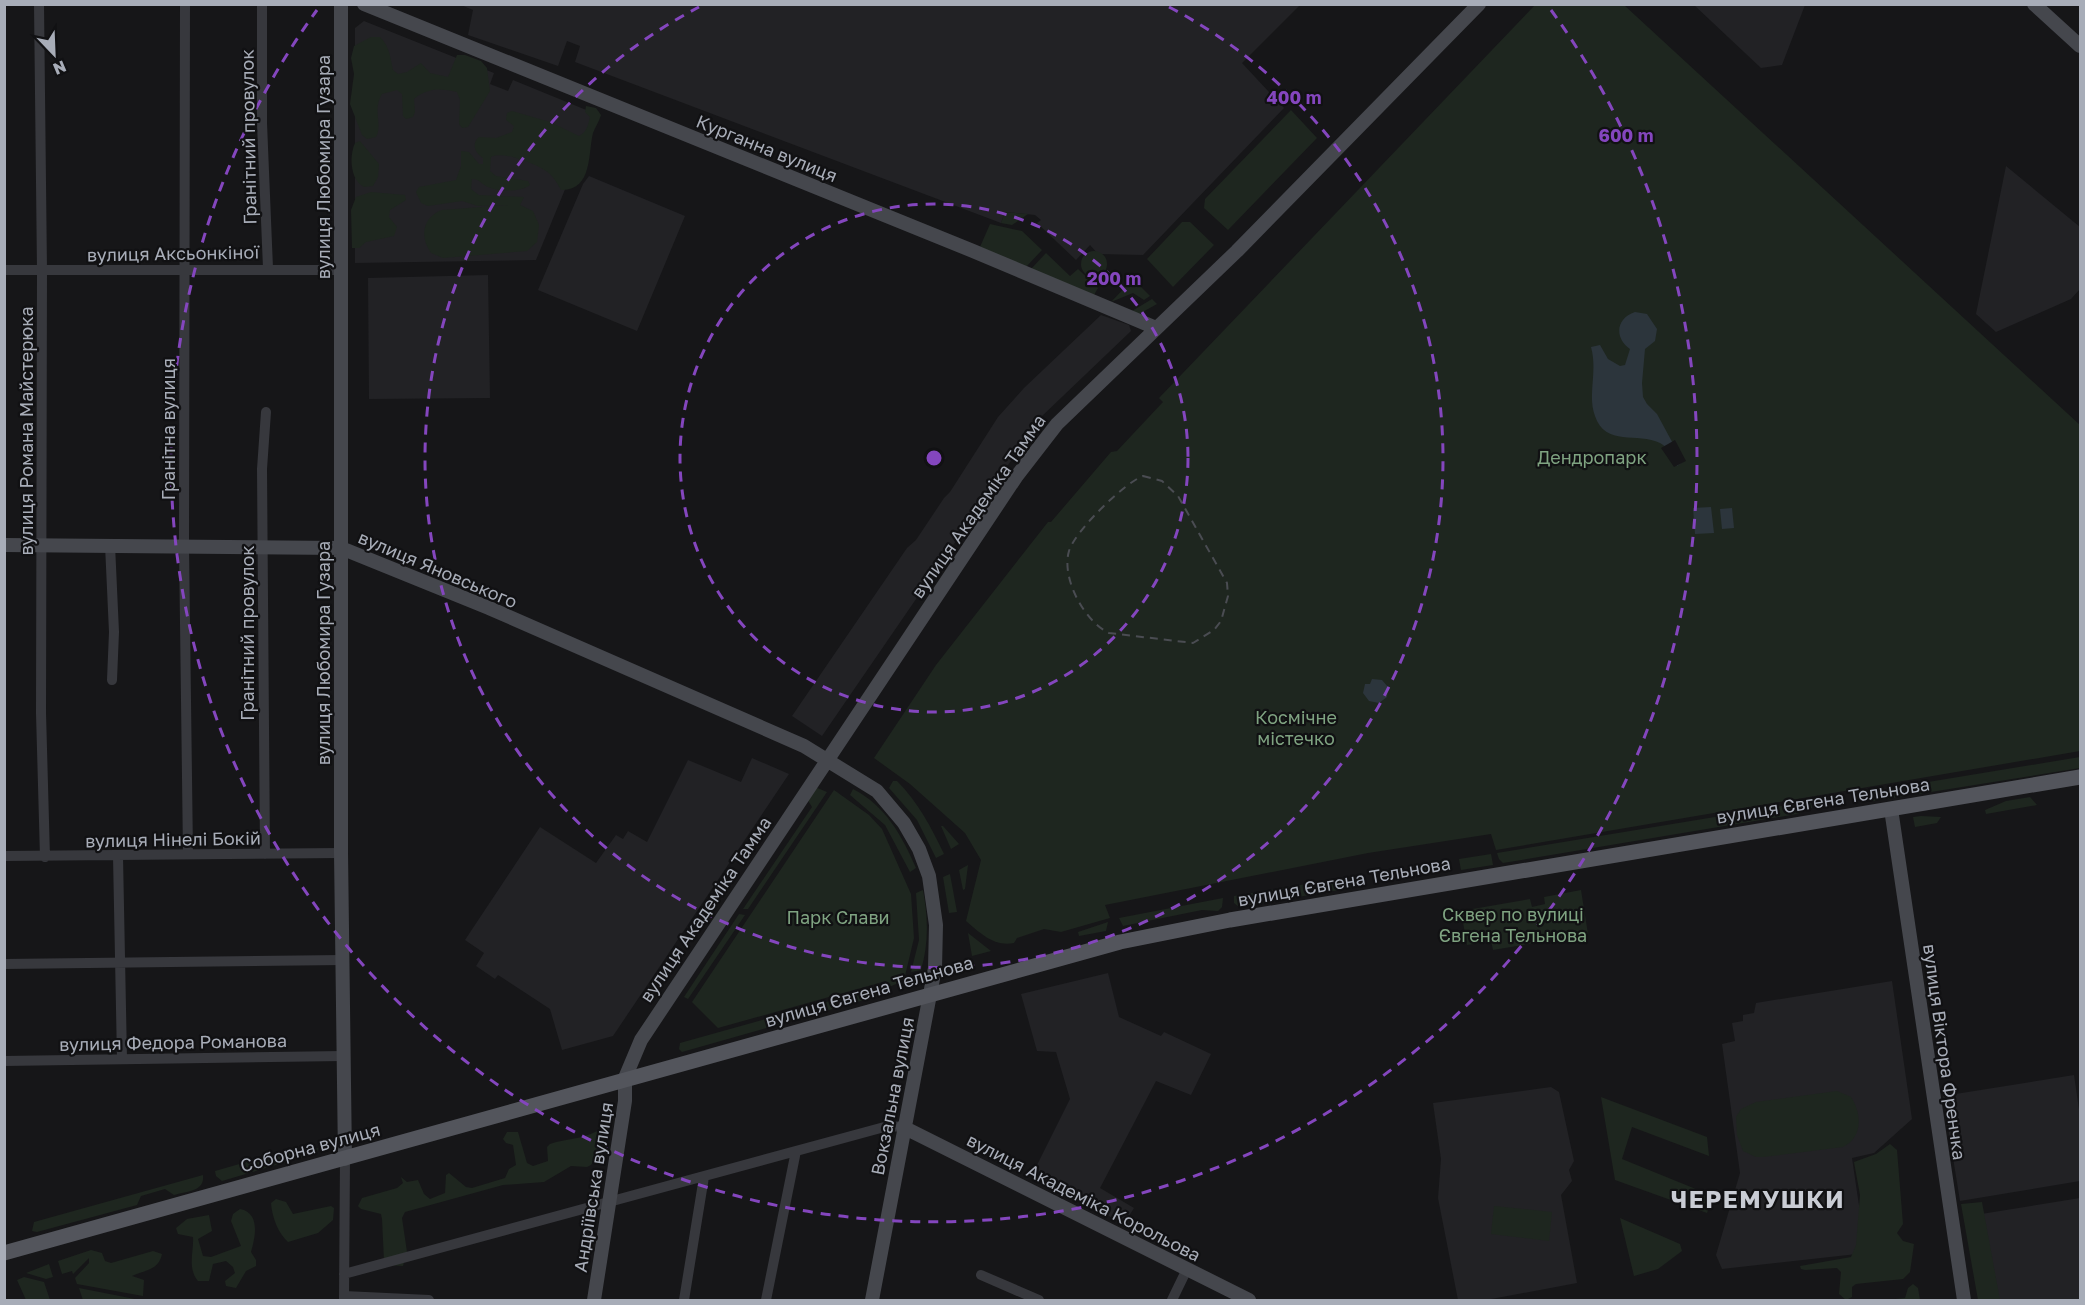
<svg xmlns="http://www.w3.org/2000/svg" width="2085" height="1305" font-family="'Golos Text',sans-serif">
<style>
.built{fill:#222225}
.green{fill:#1e261f}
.water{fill:#2c353c}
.pier{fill:#161618}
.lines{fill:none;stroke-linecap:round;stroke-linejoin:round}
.street{stroke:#37383d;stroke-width:10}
.secondary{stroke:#45474d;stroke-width:14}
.primary{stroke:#53555c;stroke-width:15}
.rail{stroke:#4a4c52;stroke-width:2;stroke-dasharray:8 6;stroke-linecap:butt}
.ring{fill:none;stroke:#8446be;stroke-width:3;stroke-dasharray:10 8}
.labels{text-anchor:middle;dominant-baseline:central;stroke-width:4.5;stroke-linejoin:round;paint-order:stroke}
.street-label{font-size:18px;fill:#a8adb8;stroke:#111113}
.park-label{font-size:18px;fill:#7fa381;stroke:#111113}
.district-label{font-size:24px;font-weight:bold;letter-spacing:1.5px;fill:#c9ccd4;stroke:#111113}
.centre{fill:#8446be;stroke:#111113;stroke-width:3}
.ring-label{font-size:18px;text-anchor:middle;font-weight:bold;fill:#8446be;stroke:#111113;stroke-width:4.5;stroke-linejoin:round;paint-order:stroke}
</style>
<rect width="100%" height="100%" fill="#161618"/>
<!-- built -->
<path class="built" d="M461 5H1300L1242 63 1284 108 1143 255 1098 254 1090 245 1076 260 1037 223 1041 220 1035 215 1005 212 1001 223 575 62 580 46 567 41 558 66 468 35 473 10Z
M1694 5H1805L1782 65 1761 68Z
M364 21 494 73 490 84 508 91 513 80 596 114 536 260 355 263V28Z
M2006 166 2080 227V289L2071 299 1996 332 1976 314Z
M589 176 685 216 637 331 538 290 583 184Z
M488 275 490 398 369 399 368 278Z
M1101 315 1129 325 1131 331 1041 417 822 736 792 716 907 548 916 540 944 498 950 492 998 417 1024 388Z
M752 758 789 774 613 1036 562 1050 550 1009 498 975 495 979 476 966 484 953 465 940 540 827 596 863 616 835 623 839 628 831 647 842 688 760 741 782Z
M1108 973 1119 1017 1161 1036 1164 1032 1211 1054 1191 1095 1156 1081 1100 1188 1134 1208 1124 1224 1032 1175 1070 1099 1056 1052 1037 1051 1021 994Z
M1892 981 1912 1119 1874 1153 1852 1158 1866 1253 1722 1269 1716 1255 1740 1173 1722 1044 1735 1041 1732 1023 1743 1021V1015L1754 1013 1756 1003Z
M2074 1075 2080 1116V1181L1960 1201 1943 1096Z
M1551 1087 1559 1092 1574 1161 1569 1170 1572 1181 1561 1195 1577 1283 1486 1300H1458L1438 1198 1441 1159 1433 1103Z
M2080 1198V1300H1983L1969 1216Z"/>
<!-- green -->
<path class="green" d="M1535 5H1624L2080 425V751L1496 850 1491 834 1368 853 1105 905 1110 918 1061 932 1044 929 1017 938 1014 943C994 947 980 933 966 921L981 860 965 833 910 784 874 758 936 665 1048 522H1051L1111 452 1117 451 1163 402 1159 398Z
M371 37H380C390 47 390 57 393 70L398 74 407 72 421 63 430 73 448 77 457 55H465L481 61 487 68 490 91 468 127 462 128 459 124 460 100 457 92C440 88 427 88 414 99L415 112 413 117 406 119 403 116 402 94 397 90 382 94C372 110 383 124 376 137L367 139 362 135 350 104 354 74 351 58 354 46Z
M586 106 596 108 601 115C599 122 595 127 593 133 588 152 593 191 561 190 558 185 555 179 550 174 540 165 502 150 491 157L490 171 496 176 528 181 530 185C521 192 499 192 488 187 481 184 480 179 472 179L471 189 479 195 524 197 520 205 533 211 539 225 537 242 527 251 443 258 431 253C419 236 423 217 442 210L508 205 478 206 462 201 428 206 421 203 416 192 419 187 456 180 461 166V151L469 152 479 164H483V158C475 153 471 144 479 137L496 138 512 132 514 126 506 120 507 113 512 111 550 122 579 136C587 132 588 125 590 117L585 112Z
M1291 110 1317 138 1228 230 1204 208 1205 199Z
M360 141 379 164 378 177 373 186 364 187C350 180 349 156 355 143Z
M371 192 405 195 406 200 390 210 389 217 397 227 394 236 366 242 359 248H352L351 210 356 197Z
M1005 212 1028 214 1012 225 1001 223Z
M1182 222H1190L1214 245 1173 287 1147 259Z
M990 224 1022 231 1042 250 1026 267 980 247Z
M1081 264a13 13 0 1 1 26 0a13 13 0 1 1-26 0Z
M1046 253 1070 276 1078 269 1098 288 1094 295 1031 269Z
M1133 279 1150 296 1144 300 1133 293 1111 302Z
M1152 299 1157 304 1139 314 1132 311Z
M2080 757V768L1912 795 1910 785Z
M893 781H897C918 802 931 827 944 854L936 858 917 820 889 788Z
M815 787 827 792 748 909H743L812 807 807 799Z
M1903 787 1905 796 1874 801 1862 800V794Z
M853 789C886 806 902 836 916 868L910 872 885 825 850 795Z
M834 790 869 815 882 829 911 894 914 938 905 976 903 981 889 987 886 981 718 1028 692 1002Z
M2030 797 2037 805 1986 814 1985 810 2006 801Z
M1811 801 1812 808 1797 814 1503 863 1499 859 1497 853Z
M1921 816 1941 817 1937 823 1915 827 1913 817Z
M941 826H943L959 844 951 849Z
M1491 854 1493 865 1461 870 1459 859Z
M1440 862 1441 870H1417L1416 866Z
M968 865 965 889 963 890 959 870Z
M950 874 957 912 949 913 943 877Z
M1349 877 1351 888 1239 907 1234 903V896Z
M923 890C928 917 929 943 921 970L911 972 919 940 916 893Z
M1581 890 1588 934 1493 950 1491 941 1467 945 1461 911 1530 899 1532 907 1545 904 1544 897Z
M1223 898 1222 907 1218 911 1202 910 1123 926 1119 918Z
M739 914 745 915 688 999 684 997Z
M1108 922 1106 931 1079 936 1078 932Z
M968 933 991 951 972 956Z
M880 987 882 995 682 1052 679 1049 680 1043Z
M1837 1091 1851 1097C1862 1114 1863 1137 1843 1147L1763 1157H1756L1743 1151 1737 1135 1736 1117 1741 1109 1756 1102Z
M1601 1097 1707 1137 1709 1156 1632 1127 1622 1159 1713 1196 1707 1213 1615 1180Z
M604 1124 608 1131 604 1145 591 1165 587 1167 571 1166 544 1182 503 1185 405 1212 402 1218 407 1252 403 1266 388 1265 384 1261 382 1219 381 1214 361 1209 358 1206 362 1198 397 1188 403 1183 401 1177 407 1182 418 1180 424 1194 430 1199 445 1193 446 1175 449 1173 466 1187 472 1188 505 1178 509 1169 516 1165 513 1145 506 1143 503 1139 507 1132H518L527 1163 533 1166 548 1161 547 1147 550 1144C566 1138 595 1139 604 1124Z
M1890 1144 1897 1150 1903 1224 1897 1233 1903 1241 1914 1244 1910 1272 1903 1279 1856 1284 1852 1287V1297L1846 1300 1839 1294 1841 1272 1837 1268 1805 1270 1801 1269 1800 1266 1851 1257 1856 1245 1860 1195 1854 1162 1876 1154Z
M318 1148 317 1153 222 1181 216 1176 215 1171 291 1149Z
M203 1175C205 1192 186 1191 174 1195L165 1189 141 1196 137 1205 37 1232 32 1231 34 1222Z
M276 1199 286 1202 293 1214 331 1206 334 1208 333 1220 318 1233 288 1242C278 1233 272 1217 271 1203Z
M1982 1202 2000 1300H1978L1961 1204Z
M1494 1206 1552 1212 1549 1241 1491 1234Z
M240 1209C261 1213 255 1238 251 1252L256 1260V1266L246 1271 236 1288 226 1286 225 1281 235 1273 233 1267 226 1261 213 1264 209 1281H198C187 1268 194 1251 193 1237L178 1234 176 1228 187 1219 209 1215 212 1231 198 1239 203 1256 211 1257 241 1246 231 1221 233 1214Z
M1620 1218 1680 1244 1682 1251 1658 1269 1634 1276Z
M91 1250 102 1253 105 1261 111 1263 153 1251 162 1254C159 1270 145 1270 132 1276L144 1280 143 1296 77 1284 75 1278 89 1263V1258L73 1274 72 1271 62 1274 58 1261Z
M49 1264 53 1277 46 1279 26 1273Z
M24 1277 44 1282 50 1300H26L17 1280Z
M1913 1284 1918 1288 1920 1300H1885L1905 1298 1908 1288Z
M79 1288 140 1300H83Z"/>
<!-- water -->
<path class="water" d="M1635 312 1647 314 1657 329 1655 341 1645 349 1642 383 1643 397 1647 404 1657 414 1683 462 1677 466C1673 458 1669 448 1660 443 1638 432 1605 447 1595 416 1587 395 1598 372 1591 347L1600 345 1608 359 1620 366 1625 365 1630 349C1614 338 1616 318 1635 312Z
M1711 507 1714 533 1695 534 1693 508Z
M1732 508 1734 528 1722 529 1720 509Z
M1372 679 1382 680 1388 687 1387 697 1379 703 1369 701 1363 693 1365 684H1370Z"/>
<!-- pier -->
<path class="pier" d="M1675 440 1686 461 1674 467 1661 448Z"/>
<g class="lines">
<!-- street -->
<path class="street" d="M39 4 42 271 41 713 45 857
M185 4 184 546 188 854
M262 4V123L268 268
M4 270H342
M110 545 114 632 112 680
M265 854 262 469 266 412
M4 856 341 853
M118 856 122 1059
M4 964 343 960
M4 1061 343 1056
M344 1274 888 1126 903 1127
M981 1275 1039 1300
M344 1296 429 1300
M344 1300 345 1159
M684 1300 704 1177
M766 1300 796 1151
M1172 1300 1187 1269"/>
<!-- secondary -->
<path class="secondary" d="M341 4V853L345 1159
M364 4 973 251 1156 328
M2034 4 2080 46
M4 545 341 548 489 608 804 746 877 791 904 823 919 849 929 876 936 925 935 968 872 1300
M1891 809 1964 1300
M903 1127 1249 1300
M594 1300 625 1101V1078L641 1040 1016 477 1057 424 1237 251 1479 4"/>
<!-- primary -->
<path class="primary" d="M4 1253 1120 942 1230 920 2080 777"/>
<!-- rail -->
<path class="rail" d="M1143 476 1162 481 1178 496 1227 583 1228 596 1221 621 1214 630 1193 643 1109 633C1084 621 1061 578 1069 551 1075 531 1124 483 1143 476Z"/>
</g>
<!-- distance rings -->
<g class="ring">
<circle cx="934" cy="458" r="254"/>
<path d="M1169 7A509 509 0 1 1 699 7"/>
<path d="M1551 10A763 763 0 1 1 317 10"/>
</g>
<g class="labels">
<!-- street labels -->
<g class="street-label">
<text transform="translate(248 137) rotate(-91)">Гранітний провулок</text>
<text transform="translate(767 148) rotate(22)">Курганна вулиця</text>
<text transform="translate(323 167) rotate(-90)">вулиця Любомира Гузара</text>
<text transform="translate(173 253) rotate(-1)">вулиця Аксьонкіної</text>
<text transform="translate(168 429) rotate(-90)">Гранітна вулиця</text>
<text transform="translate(26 431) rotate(-90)">вулиця Романа Майстерюка</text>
<text transform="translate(978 506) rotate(-55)">вулиця Академіка Тамма</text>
<text transform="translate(438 569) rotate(23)">вулиця Яновського</text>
<text transform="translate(247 633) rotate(-90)">Гранітний провулок</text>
<text transform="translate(323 653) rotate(-90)">вулиця Любомира Гузара</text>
<text transform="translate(1823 800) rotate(-9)">вулиця Євгена Тельнова</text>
<text transform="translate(173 839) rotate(-1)">вулиця Нінелі Бокій</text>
<text transform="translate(1344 881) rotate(-10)">вулиця Євгена Тельнова</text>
<text transform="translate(705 909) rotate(-56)">вулиця Академіка Тамма</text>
<text transform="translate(869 991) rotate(-16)">вулиця Євгена Тельнова</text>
<text transform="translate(173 1042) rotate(-1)">вулиця Федора Романова</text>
<text transform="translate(1945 1052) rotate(82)">вулиця Віктора Френчка</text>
<text transform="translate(892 1096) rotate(-79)">Вокзальна вулиця</text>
<text transform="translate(310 1147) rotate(-15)">Соборна вулиця</text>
<text transform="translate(593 1187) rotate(-81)">Андріївська вулиця</text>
<text transform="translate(1084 1197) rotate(27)">вулиця Академіка Корольова</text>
</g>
<!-- park labels -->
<g class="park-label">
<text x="1592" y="457">Дендропарк</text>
<text x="1296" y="717">Космічне<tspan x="1296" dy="21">містечко</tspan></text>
<text x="1513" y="914">Сквер по вулиці<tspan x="1513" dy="21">Євгена Тельнова</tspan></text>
<text x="838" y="917">Парк Слави</text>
</g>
<!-- district labels -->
<g class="district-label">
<text x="1758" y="1198">ЧЕРЕМУШКИ</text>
</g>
</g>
<circle cx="934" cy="458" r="9" class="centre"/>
<g class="ring-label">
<text x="1294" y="104">400 m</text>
<text x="1626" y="142">600 m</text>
<text x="1114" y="285">200 m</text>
</g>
<!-- border -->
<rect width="2085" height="1305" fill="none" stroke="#a8adb8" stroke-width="12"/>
<!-- north arrow -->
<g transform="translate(54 54) rotate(157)" stroke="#111113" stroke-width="4.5" paint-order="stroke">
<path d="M0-4.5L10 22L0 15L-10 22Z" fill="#a8adb8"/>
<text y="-9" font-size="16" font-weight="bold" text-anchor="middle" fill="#a8adb8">N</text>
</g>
</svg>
